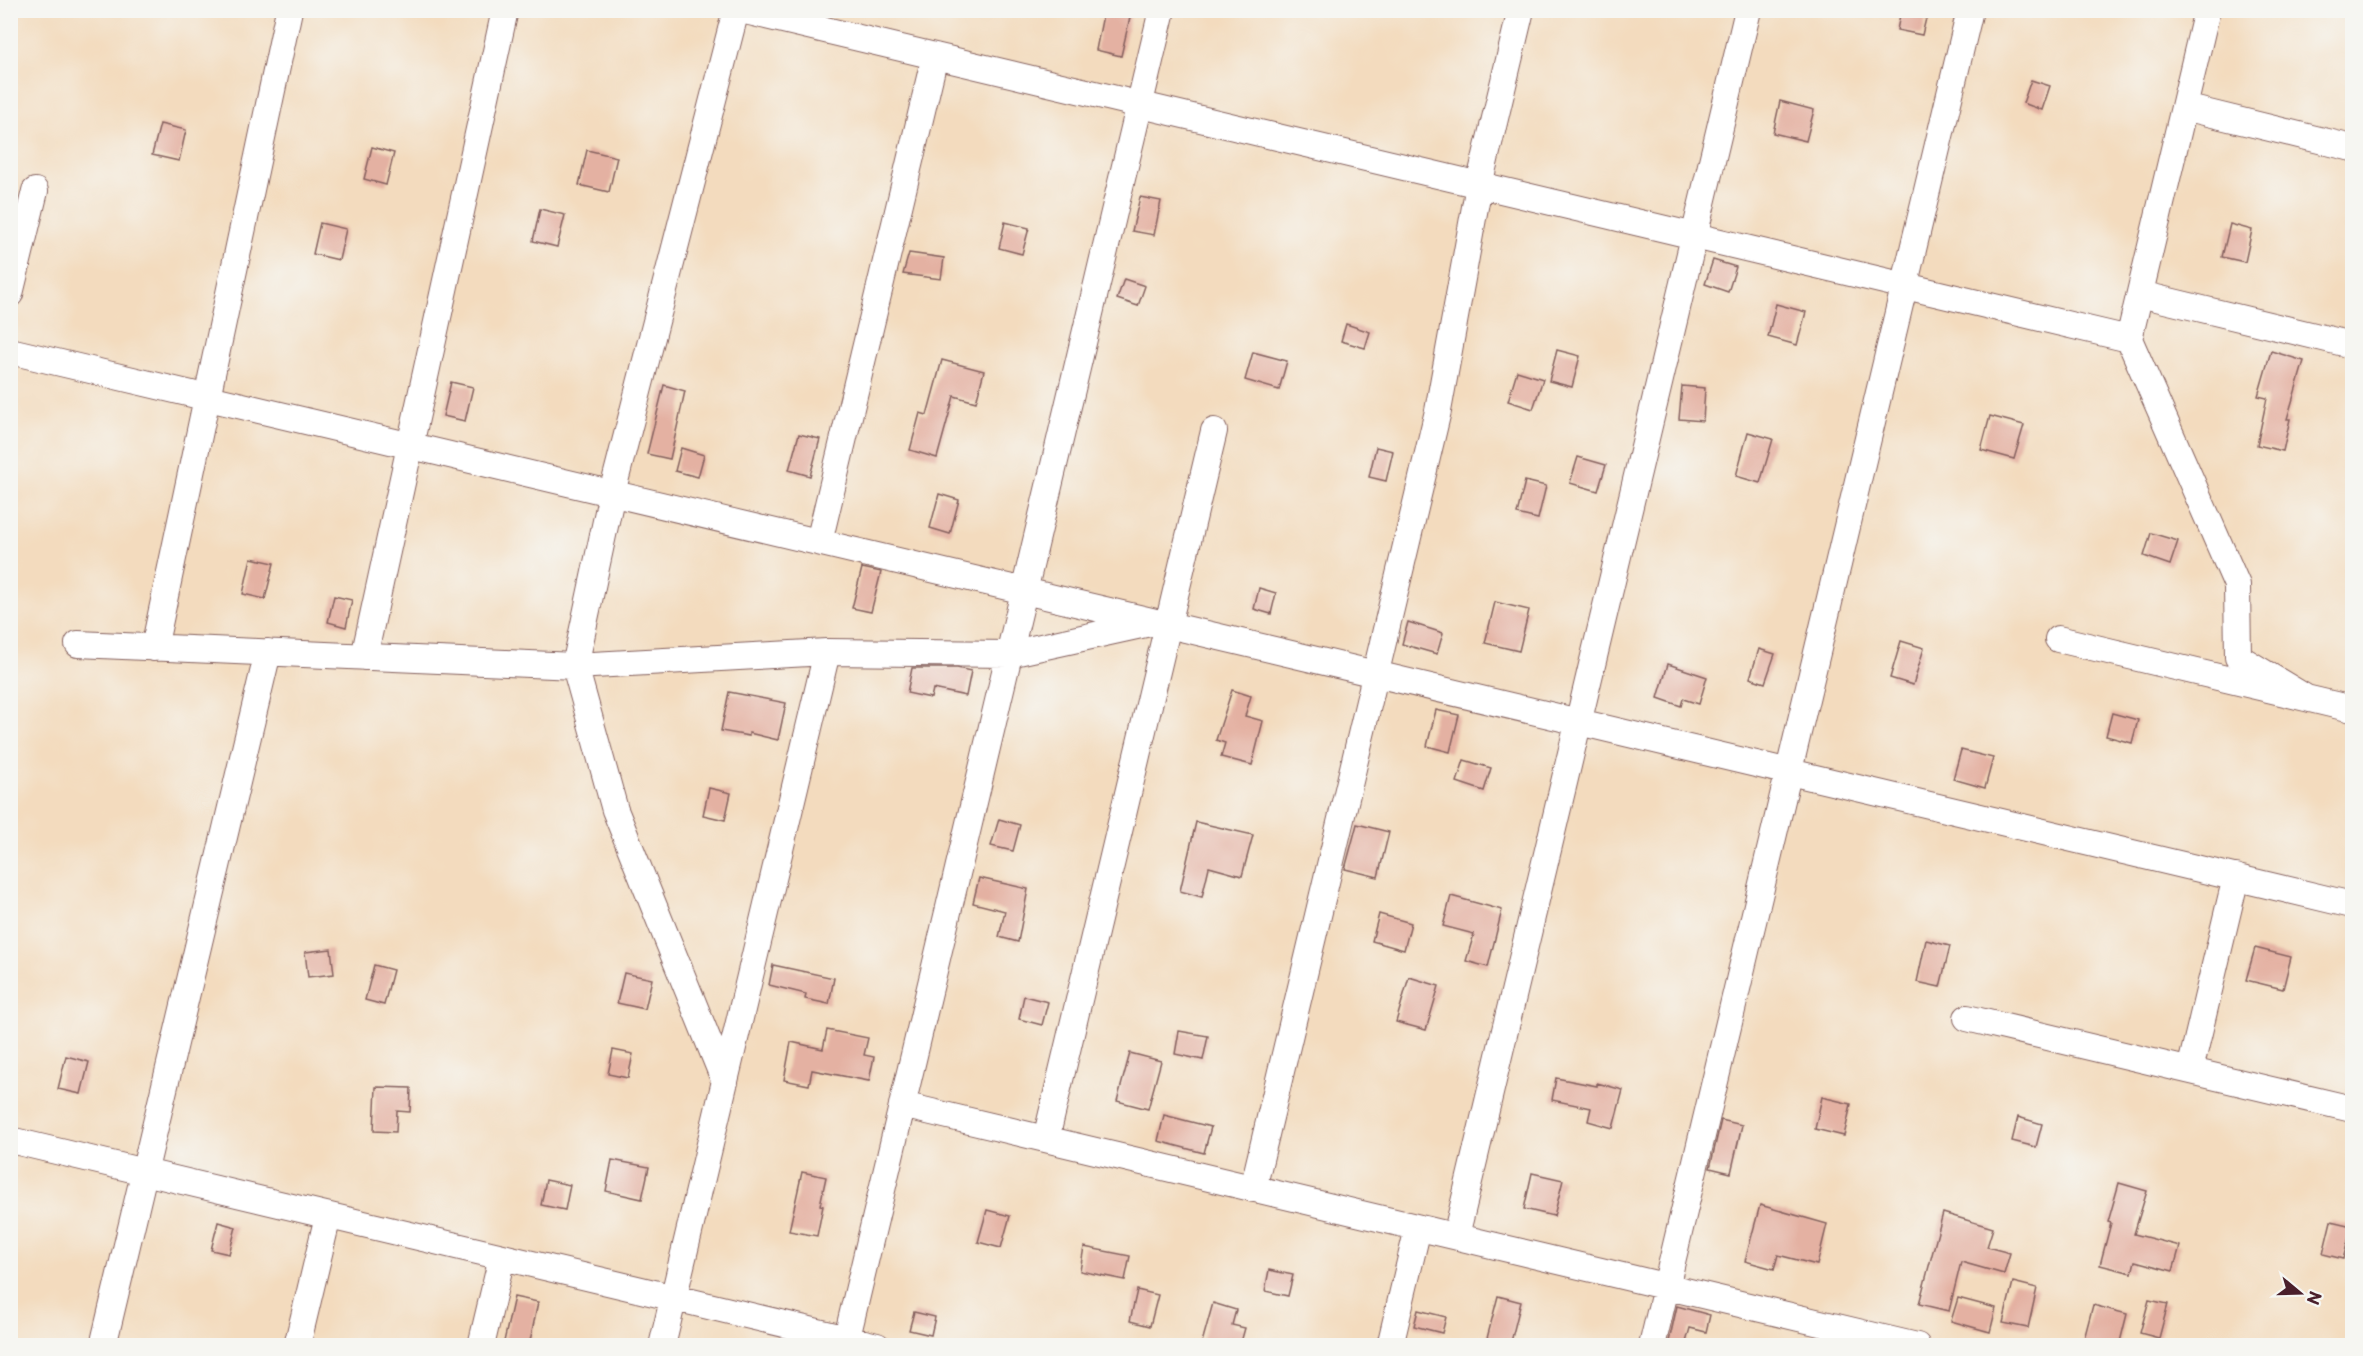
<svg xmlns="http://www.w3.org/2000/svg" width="2363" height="1356" font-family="'Playpen Sans',sans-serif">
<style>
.building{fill:#e4b1a2}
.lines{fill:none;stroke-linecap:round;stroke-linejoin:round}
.minor-casing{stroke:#85615e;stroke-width:28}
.minor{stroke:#fff;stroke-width:26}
</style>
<rect width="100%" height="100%" fill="#f6f6f2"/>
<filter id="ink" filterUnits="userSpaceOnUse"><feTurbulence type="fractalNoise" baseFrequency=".0167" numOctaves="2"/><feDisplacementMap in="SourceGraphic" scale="12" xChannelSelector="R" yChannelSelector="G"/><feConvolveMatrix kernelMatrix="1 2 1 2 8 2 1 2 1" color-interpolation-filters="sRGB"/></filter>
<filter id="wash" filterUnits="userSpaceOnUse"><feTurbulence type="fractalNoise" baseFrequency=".008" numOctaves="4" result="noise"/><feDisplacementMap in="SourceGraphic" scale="24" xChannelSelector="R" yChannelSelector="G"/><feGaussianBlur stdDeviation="1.35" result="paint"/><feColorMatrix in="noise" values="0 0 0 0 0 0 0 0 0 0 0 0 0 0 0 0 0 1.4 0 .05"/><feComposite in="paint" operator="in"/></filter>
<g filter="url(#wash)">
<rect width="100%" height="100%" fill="#f3dbbe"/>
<g id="blocks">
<!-- building -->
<path class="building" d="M1104 10 1131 13 1121 56 1096 50Z
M1901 10H1928L1922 35 1897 30Z
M2031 80 2050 86 2042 110 2023 103Z
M1780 101 1814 110 1806 141 1773 133Z
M160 124 186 130 179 161 152 155Z
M372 147 394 153 386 185 364 179Z
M587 150 617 157 609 192 579 185Z
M1140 197 1161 201 1154 235 1132 231Z
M540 209 565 215 557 247 533 241Z
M1005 222 1029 228 1022 254 999 248Z
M320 223 346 229 339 260 313 254Z
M2230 224 2252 230 2245 262 2222 257Z
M909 253 944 258 941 279 903 274Z
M1713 260 1736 267 1728 292 1705 284Z
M1124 279 1145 286 1138 306 1117 299Z
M1776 304 1806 312 1797 345 1768 337Z
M1346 324 1370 332 1365 348 1341 341Z
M1557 350 1580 356 1572 387 1549 381Z
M2271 351 2304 361 2287 419H2290L2283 451 2257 445 2267 398 2258 396Z
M1253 352 1287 361 1279 390 1245 380Z
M942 360 984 371 976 402 954 396 937 458 910 450 920 413 927 415Z
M1517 371 1543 379 1533 409 1508 401Z
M451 382 473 387 465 421 443 416Z
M664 385 685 391 670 459 647 454Z
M1682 386 1705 388 1703 421 1679 419Z
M1990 416 2024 425 2014 459 1981 450Z
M1748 432 1773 439 1760 483 1736 476Z
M799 434 820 439 810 476 789 470Z
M1376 447 1393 451 1386 481 1369 477Z
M681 448 704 455 698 477 675 471Z
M1578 457 1606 465 1598 491 1570 483Z
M1525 481 1546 486 1538 519 1517 514Z
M939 494 959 500 950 534 930 528Z
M2151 533 2178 541 2170 565 2144 556Z
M251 558 274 563 265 599 243 594Z
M862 568 881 572 871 612 852 608Z
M1259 588 1276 593 1271 614 1254 609Z
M334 596 352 600 346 627 328 622Z
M1495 602 1529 610 1519 651 1485 643Z
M1408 622 1443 633 1437 654 1402 644Z
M1901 641 1924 648 1913 685 1890 678Z
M1759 649 1775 654 1765 683 1750 678Z
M1668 664 1707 677 1699 704 1683 699 1681 706 1658 698Z
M912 668H957L971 671 966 696 933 689 931 698 907 693Z
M1232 690 1251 696 1245 716 1263 721 1252 765 1221 757 1225 743 1216 740Z
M729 692 786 703 778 740 749 733V736L721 731Z
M1436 710 1459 715 1450 752 1427 746Z
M2112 713 2138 720 2132 743 2106 736Z
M1961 750 1993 758 1985 788 1953 779Z
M1464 760 1491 768 1484 791 1457 782Z
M709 788 731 793 725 820 703 815Z
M999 819 1020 825 1013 851 991 846Z
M1196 822 1253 835 1242 876 1209 867 1202 897 1180 891Z
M1357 824 1389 832 1378 877 1345 869Z
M979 878 1028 889 1018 942 999 937 1005 911 973 903Z
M1451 896 1502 910 1488 967 1466 961 1474 934 1443 926Z
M1379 914 1411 923 1404 950 1372 941Z
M1926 940 1950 946 1940 987 1917 982Z
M2255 948 2291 957 2283 989 2246 980Z
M331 949 334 974 308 977 305 952Z
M374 965 393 970 384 1005 365 1000Z
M773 965 834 978 829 1004 805 999 806 994 769 985Z
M624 973 652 979 645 1009 617 1003Z
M1409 977 1439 986 1426 1030 1396 1022Z
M1024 996 1048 1002 1042 1025 1019 1019Z
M827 1030 868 1038 864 1055 874 1057 869 1081 812 1070 809 1085 784 1080 791 1042 823 1049Z
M1179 1031 1208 1036 1203 1060 1175 1054Z
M613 1050 633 1054 628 1078 608 1074Z
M1130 1053 1161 1061 1148 1109 1117 1101Z
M66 1056 89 1062 81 1094 58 1089Z
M1556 1078 1597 1086V1083L1623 1090 1613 1128 1588 1121 1591 1108 1552 1100Z
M376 1087 411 1088 410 1112 397 1111 396 1132 374 1131Z
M1822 1097 1851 1104 1844 1136 1815 1129Z
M1164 1115 1211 1127 1204 1153 1158 1141Z
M2018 1117 2042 1124 2036 1147 2012 1141Z
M1721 1120 1742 1125 1731 1173 1710 1168Z
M612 1160 649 1167 642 1199 606 1191Z
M802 1172 826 1177 820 1205 823 1206 817 1236 789 1231Z
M1532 1173 1563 1180 1554 1216 1524 1209Z
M546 1180 570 1185 565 1210 541 1205Z
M2119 1183 2147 1191 2134 1234 2180 1246 2173 1271 2135 1261 2132 1273 2100 1265 2111 1223 2108 1222Z
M1760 1205 1827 1224 1817 1265 1778 1255 1774 1269 1745 1261Z
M987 1210 1010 1216 1001 1248 978 1242Z
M1943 1213 1993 1228 1987 1247 2010 1253 2004 1274 1961 1262 1949 1311 1919 1304Z
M2331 1221 2352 1226 2343 1259 2323 1254Z
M218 1222 236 1227 229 1254 211 1250Z
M1084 1247 1130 1256 1125 1280 1080 1271Z
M1269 1270 1293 1275 1288 1296 1265 1291Z
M2013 1282 2037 1288 2028 1328 2003 1323Z
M1137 1290 1158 1295 1150 1326 1130 1321Z
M1498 1296 1521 1302 1510 1346H1485Z
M514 1297 538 1302 529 1346H503Z
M1958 1298 1996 1308 1990 1332 1951 1321Z
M2149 1300 2168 1304 2159 1338 2140 1333Z
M1213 1303 1236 1310 1232 1325 1245 1328 1240 1346H1201Z
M2093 1305 2127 1314 2119 1346H2093L2083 1343Z
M1677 1306 1710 1315 1706 1332 1690 1328 1685 1346H1668Z
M1418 1310 1446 1317 1442 1333 1414 1326Z
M914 1312 935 1317 931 1335 909 1330Z"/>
</g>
</g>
<g filter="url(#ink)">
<use href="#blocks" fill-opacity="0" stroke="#85615e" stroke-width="1.5"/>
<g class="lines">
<!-- minor casing -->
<g class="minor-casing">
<path id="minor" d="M741 10 2129 339
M2207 10 2129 339 2237 585 2238 657 2306 698
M2184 107 2352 148
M10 294 35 191
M2140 294 2352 345
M10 351 2352 905
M819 542 935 56
M2058 639 2352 709
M78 644 575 666 827 652 1009 654 1150 623
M154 648 289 10
M364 657 505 10
M1967 1018 2352 1109
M2190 1070 2236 877
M725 1082 615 810 575 666 612 493 736 10
M902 1105 1917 1346
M1046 1139 1214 431
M10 1140 877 1346
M1253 1189 1438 411 1479 185 1521 10
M1456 1236 1748 10
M103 1346 268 652
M297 1346 328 1216
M481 1346 502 1257
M662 1346 827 652
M845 1346 1162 10
M1390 1346 1418 1228
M1652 1346 1970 10"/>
</g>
<!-- minor -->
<use href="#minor" class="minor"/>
</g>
</g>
<!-- margin -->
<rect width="2363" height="1356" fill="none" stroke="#f6f6f2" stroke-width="36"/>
<!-- north arrow -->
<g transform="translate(2300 1293) rotate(109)" stroke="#f6f6f2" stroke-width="4.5" paint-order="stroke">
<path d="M0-4.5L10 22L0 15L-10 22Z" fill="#4a1f2b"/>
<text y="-9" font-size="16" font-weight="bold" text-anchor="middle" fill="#4a1f2b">N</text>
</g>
</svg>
